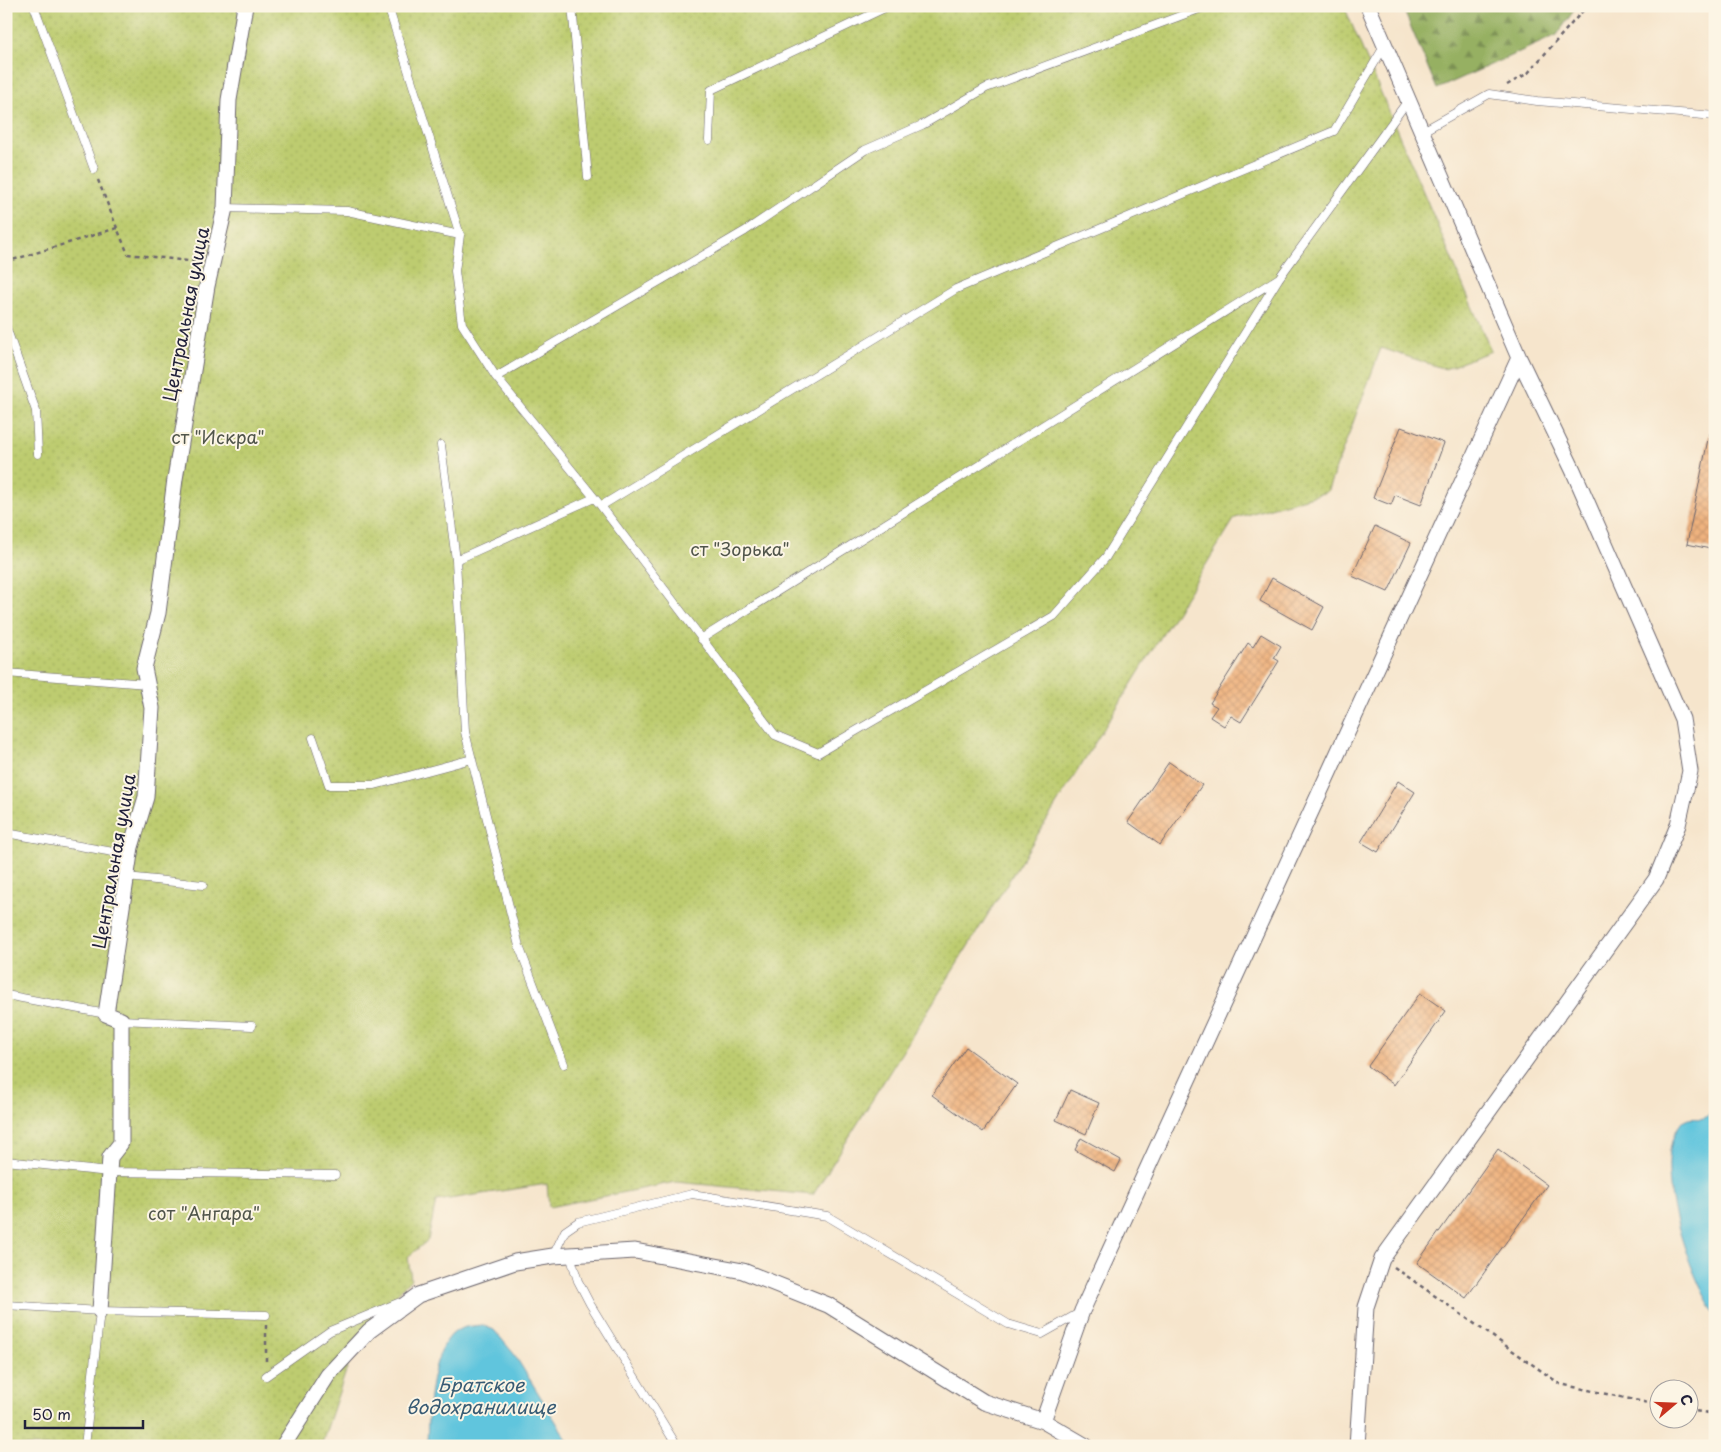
<svg xmlns="http://www.w3.org/2000/svg" width="1721" height="1452" font-family="'Playpen Sans',sans-serif">
<style>
.grass{fill:url(#grass-dots);stroke:#707755}
.forest{fill:url(#forest-firs);stroke:#5c694e}
.water{fill:#60c5dd;stroke:#41748c}
.building{fill:url(#building-cross-hatch)}
.lines{fill:none;stroke-linecap:round;stroke-linejoin:round}
.lane-casing{stroke:#6c666e;stroke-width:9}
.street-casing{stroke:#6c666e;stroke-width:17}
.path{stroke:#6c666e;stroke-width:2.5;stroke-dasharray:4 4;stroke-linecap:butt}
.lane{stroke:#fff;stroke-width:8}
.street{stroke:#fff;stroke-width:15}
.labels{text-anchor:middle;dominant-baseline:central;stroke-width:4;stroke-linejoin:round;paint-order:stroke}
.street-label{font-size:18px;fill:#22223b;stroke:#fcf5e5}
.park-label{font-size:18px;fill:#50554b;stroke:#fcf5e5}
.water-label{font-size:19px;font-style:italic;fill:#385b74;stroke:#fcf5e5}
</style>
<defs>
<pattern id="grass-dots" width="8" height="8" patternUnits="userSpaceOnUse" patternTransform="scale(1.25)"><rect width="8" height="8" fill="#bdcc6f"/><path d="M2 2h.1M6 6h.1" fill="none" stroke="#a2af61" stroke-width="1.8" stroke-linecap="round"/></pattern>
<pattern id="forest-firs" width="22" height="20" patternUnits="userSpaceOnUse" patternTransform="scale(1.25)"><rect width="22" height="20" fill="#96b062"/><path d="M5 1l3.5 6h-7zM16 11l3.5 6h-7z" fill="#7a8f52"/></pattern>
<pattern id="building-cross-hatch" width="8" height="8" patternUnits="userSpaceOnUse" patternTransform="scale(1.25)"><rect width="8" height="8" fill="#efb27e"/><path d="M0 0l8 8M0 8l8-8" fill="none" stroke="#cd996e"/></pattern>
</defs>
<rect width="100%" height="100%" fill="#fcf5e5"/>
<filter id="ink" filterUnits="userSpaceOnUse"><feTurbulence type="fractalNoise" baseFrequency=".02" numOctaves="2"/><feDisplacementMap in="SourceGraphic" scale="10" xChannelSelector="R" yChannelSelector="G"/><feConvolveMatrix kernelMatrix="1 2 1 2 8 2 1 2 1" color-interpolation-filters="sRGB"/></filter>
<filter id="wash" filterUnits="userSpaceOnUse"><feTurbulence type="fractalNoise" baseFrequency=".0096" numOctaves="4" result="noise"/><feDisplacementMap in="SourceGraphic" scale="20" xChannelSelector="R" yChannelSelector="G"/><feGaussianBlur stdDeviation="1.12" result="paint"/><feColorMatrix in="noise" values="0 0 0 0 0 0 0 0 0 0 0 0 0 0 0 0 0 1.4 0 .05"/><feComposite in="paint" operator="in"/></filter>
<g filter="url(#wash)">
<rect width="100%" height="100%" fill="#f6e5cc"/>
<!-- grass -->
<path class="grass" d="M6 6H1344L1491 351 1445 369 1381 348 1327 492 1235 518 813 1195 676 1182 549 1207 547 1184 436 1201 428 1240 408 1257 411 1279 358 1335 321 1446H6Z"/>
<!-- forest -->
<path class="forest" d="M1402 6H1577L1557 35 1437 89Z"/>
<!-- water -->
<path class="water" d="M1715 1106V1314C1690 1276 1650 1167 1679 1126 1692 1109 1704 1130 1715 1106Z
M482 1325 494 1330 514 1354 571 1446H427C428 1416 429 1340 462 1328 468 1326 476 1326 482 1325Z"/>
<g id="blocks">
<!-- building -->
<path class="building" d="M1401 427 1444 443 1421 505 1395 495 1391 505 1373 498Z
M1709 434 1715 435V550L1687 544Z
M1375 526 1411 543 1388 592 1352 576Z
M1272 578 1324 607 1312 630 1260 601Z
M1261 634 1281 646 1274 658 1279 661 1241 722 1231 716 1224 726 1210 717 1217 707 1210 703 1248 643 1253 647Z
M1169 762 1202 785 1160 845 1128 822Z
M1398 781 1415 792 1378 852 1361 842Z
M1420 993 1446 1011 1394 1085 1368 1066Z
M966 1047 1017 1084 983 1132 932 1095Z
M1070 1090 1099 1103 1086 1134 1056 1120Z
M1081 1138 1121 1160 1115 1172 1075 1150Z
M1498 1149 1547 1185 1466 1298 1417 1263Z"/>
</g>
</g>
<g filter="url(#ink)">
<use href="#blocks" fill-opacity="0" stroke="#6c666e" stroke-width="1"/>
<g class="lines">
<!-- lane casing -->
<g class="lane-casing">
<path id="lane" d="M34 6 94 169
M388 6 460 235 455 271 462 324 496 377 601 506 775 735 818 753 1054 616 1106 557 1279 278
M572 6 588 177
M1423 131 1489 94 1537 101 1715 116
M709 140 711 90 889 6
M225 208 347 211 460 235
M6 327 36 411 38 454
M496 377 745 231 865 150 922 125 986 88 1207 6
M441 445 456 560
M601 506 956 289 1334 131 1385 45
M701 639 1279 278 1409 99
M6 673 147 684
M313 738 329 785H375L472 759
M6 833 130 855
M127 877 203 885
M6 995 106 1014
M121 1020 252 1026
M564 1064 519 946 465 732 456 560 594 498
M6 1161 109 1172 335 1175
M570 1255 578 1281 590 1304 677 1446
M553 1256 565 1231 578 1222 692 1194 827 1216 1008 1324 1042 1334 1081 1312
M6 1305 100 1311 266 1315
M266 1376 330 1331 398 1303
M85 1446 100 1311"/>
</g>
<!-- street casing -->
<g class="street-casing">
<path id="street" d="M100 1311 110 1157 121 1143V1020L106 1014 131 847 146 797 152 708 144 668 158 613 175 479 207 286 225 208 229 100 245 6
M1043 1421 1082 1311 1519 358
M283 1446 328 1375 369 1331 418 1295 515 1262 553 1256 635 1251 743 1271 828 1305 984 1402 1043 1421 1086 1446
M1357 1446 1366 1307 1382 1259 1656 879 1678 825 1690 771 1682 719 1573 470 1519 358 1368 6"/>
</g>
<!-- path -->
<path class="path" d="M1507 85 1528 73 1587 6
M98 180 117 228
M6 262 117 228 128 254 197 262
M1394 1267 1560 1384 1658 1405
M266 1325V1362
M1688 1410 1715 1414"/>
<!-- lane -->
<use href="#lane" class="lane"/>
<!-- street -->
<use href="#street" class="street"/>
</g>
</g>
<g class="labels">
<!-- street labels -->
<g class="street-label">
<text transform="translate(185 314) rotate(-79)">Центральная улица</text>
<text transform="translate(113 861) rotate(-80)">Центральная улица</text>
</g>
<!-- park labels -->
<g class="park-label">
<text x="218" y="436">ст "Искра"</text>
<text x="740" y="548">ст "Зорька"</text>
<text x="204" y="1212">сот "Ангара"</text>
</g>
<!-- water labels -->
<g class="water-label">
<text x="481" y="1384">Братское<tspan x="481" dy="22">водохранилище</tspan></text>
</g>
</g>
<!-- margin -->
<rect width="1721" height="1452" fill="none" stroke="#fcf5e5" stroke-width="25"/>
<!-- north arrow -->
<g transform="translate(1674 1404) rotate(71)"><circle r="24" fill="#fcf5e5" stroke="#a5a1a1"/>
<path d="M0-4L9 19L0 12L-9 19Z" fill="#c8321e"/>
<text y="-8" font-size="14" font-weight="bold" text-anchor="middle" fill="#22223b">С</text>
</g>
<!-- scale -->
<path d="M25 1420v8h118v-8" fill="none" stroke="#22223b" stroke-width="2.5"/>
<text x="32" y="1420" font-size="15" fill="#22223b" stroke="#fcf5e5" stroke-width="4" paint-order="stroke">50 m</text>
</svg>
